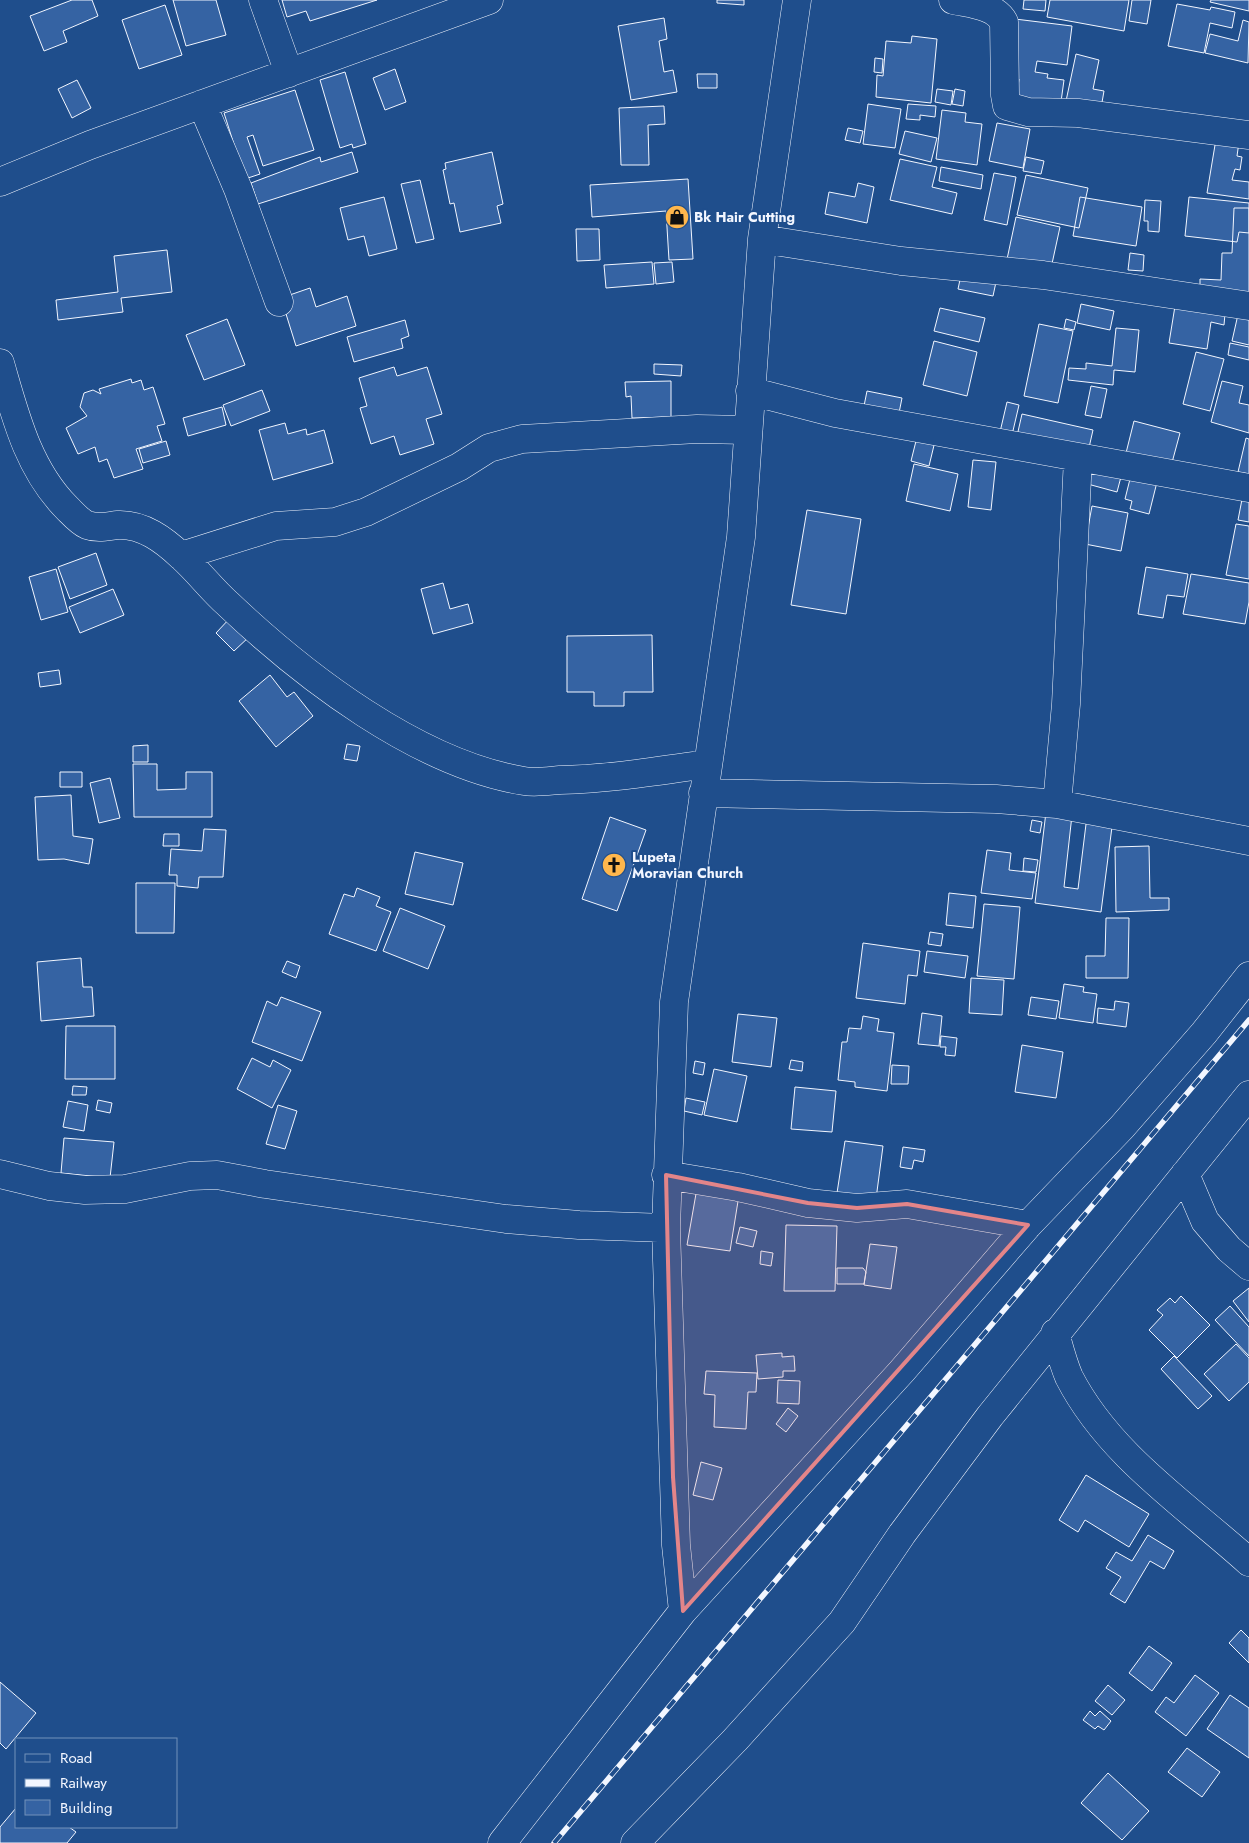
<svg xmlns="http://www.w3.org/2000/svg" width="1249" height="1843" font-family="Jost,sans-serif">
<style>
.building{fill:#3563a3;stroke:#f2f6ff}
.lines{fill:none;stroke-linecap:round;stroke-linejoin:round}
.minor-casing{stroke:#f2f6ff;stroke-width:29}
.minor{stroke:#1f4e8c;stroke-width:28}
.rail-casing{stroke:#f2f6ff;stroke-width:5.5}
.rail{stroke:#1f4e8c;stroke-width:4;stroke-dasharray:11;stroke-linecap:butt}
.marked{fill:#e38589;fill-opacity:0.2;stroke:#e38589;stroke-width:4;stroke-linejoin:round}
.labels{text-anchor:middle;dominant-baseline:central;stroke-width:4;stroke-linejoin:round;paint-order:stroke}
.poi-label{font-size:14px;font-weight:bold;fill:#f2f6ff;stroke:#1f4e8c;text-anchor:start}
</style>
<rect width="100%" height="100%" fill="#1f4e8c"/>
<!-- building -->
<path class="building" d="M72 0H92L98 16 63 31 67 42 44 51 30 16Z
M173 0H216L226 35 186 46Z
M282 0H377L310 21 306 11 287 17Z
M717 0H744V5L717 3Z
M1024 0H1046L1045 11 1023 9Z
M1050 0H1129L1124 31 1047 17Z
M1132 0H1151L1147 24 1129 21Z
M1211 0H1249V11L1210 2Z
M1177 4 1210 10 1211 7 1235 12 1232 28 1210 23 1204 53 1168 46Z
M165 5 182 55 139 69 122 20Z
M664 18 667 39 659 41 664 72 673 70 677 92 631 100 618 26Z
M1015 19 1072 26 1067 65 1037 61 1035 72 1048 74 1047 78 1064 80 1060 109 1016 103 1019 79 1012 78Z
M1243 20 1249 22 1248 63 1205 53 1210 34 1238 41Z
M912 36 937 39 931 103 876 97 877 75 883 76 886 41 911 43Z
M1076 54 1099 60 1093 89 1104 91 1101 108 1066 101Z
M875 58 883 59 882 73 874 72Z
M395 69 406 102 385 110 373 78Z
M345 72 366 144 353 148 352 144 340 148 320 80Z
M697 74H717V88H698Z
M77 80 91 108 72 118 58 89Z
M937 89 953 91 951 105 935 102Z
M955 89 965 91 963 106 952 104Z
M295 90 314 150 263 166 253 135 247 137 260 174 245 179 224 113Z
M868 104 901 109 895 148 863 144Z
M908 104 936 106 935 117 920 115V120L906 119Z
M664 106 665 124 648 125 649 165H621L619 108Z
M942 110 966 113 965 122 982 124 977 165 936 159Z
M997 123 1030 129 1023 168 989 161Z
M848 128 863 131 860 143 845 140Z
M905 131 937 138 931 162 899 154Z
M1216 139 1239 142 1237 156 1242 157 1240 170 1235 169 1232 180 1249 182V199L1207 193Z
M352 152 358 172 258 204 251 183 320 157 321 162Z
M492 152 503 204 497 206 501 223 460 232 454 203 450 204 443 170 446 169 445 163Z
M1026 157 1044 161 1041 174 1023 171Z
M900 159 937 167 932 187 957 193 952 214 890 200Z
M941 167 983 175 981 189 939 181Z
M994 173 1016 177 1007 225 984 220Z
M1026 175 1088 188 1079 228 1017 215Z
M688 179 693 259 669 260 666 211 592 217 590 185Z
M420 180 434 239 416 243 401 184Z
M858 183 874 187 867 223 825 214 829 192 855 197Z
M384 197 397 249 369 256 364 236 348 240 340 208Z
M1080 197 1142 207 1136 246 1073 236Z
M1189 197 1249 203V233L1239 232 1237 242 1185 236Z
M1145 200 1161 201 1159 232 1148 231V221H1144Z
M1234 208H1249V299L1200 298V279L1221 280 1222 253H1232Z
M1016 217 1060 227 1050 273 1006 264Z
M576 229H599L600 260 577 261Z
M167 250 172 292 121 298 123 312 58 320 56 300 118 292 114 256Z
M1130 253 1144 255 1143 271 1128 270Z
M652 262 654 284 606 288 604 265Z
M672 262 674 282 656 284 654 263Z
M961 275 996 282 993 296 958 289Z
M310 288 316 307 347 296 356 326 296 346 281 298Z
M1081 304 1114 311 1110 330 1077 323Z
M1175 306 1225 314 1224 325 1211 322 1207 349 1169 343Z
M940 308 985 318 979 342 934 331Z
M1239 310 1249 312V345L1232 341Z
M227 319 245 365 204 380 186 335Z
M1066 319 1076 322 1074 330 1064 328Z
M405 320 409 336 401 339 403 348 354 362 347 337Z
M1039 324 1073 331 1058 403 1024 396Z
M1116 328 1139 330 1135 372 1114 370 1113 385 1068 380 1069 368 1086 369V363L1112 366Z
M934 341 977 352 967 396 923 385Z
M1230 343 1249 347V360L1228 355Z
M1196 352 1224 359 1210 411 1183 404Z
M654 364 682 365 681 376 654 374Z
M394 367 397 376 427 367 442 414 426 419 434 444 400 455 394 436 371 444 360 408 367 406 359 378Z
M131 379 132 383 141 380 144 390 153 387 165 424 157 426 162 441 136 449 143 469 114 478 107 459 99 462 95 447 78 454 66 428 87 416 80 407 84 393 93 390 101 394 99 389Z
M671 381V417L632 418 631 396 626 397 625 382Z
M1222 381 1243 386 1239 403 1249 405V433L1211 422Z
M1091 386 1107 389 1101 418 1085 415Z
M262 390 270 411 231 426 223 405Z
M867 391 902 398 899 413 864 406Z
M1007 402 1019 405 1012 435 1000 432Z
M222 407 226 425 188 436 183 418Z
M1022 414 1093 430 1088 452 1017 436Z
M1134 421 1180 433 1170 470 1125 457Z
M285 423 288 434 306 429 307 435 324 430 333 463 273 480 259 430Z
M918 433 936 437 929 466 911 461Z
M1246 438 1249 439V474L1238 472Z
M166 441 170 455 143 463 139 449Z
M973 460 996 462 991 510 968 507Z
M914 464 958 474 950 511 906 501Z
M1089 465 1122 473 1117 492 1084 483Z
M1131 475 1157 482 1149 514 1130 509 1132 501 1125 499Z
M1244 489 1249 490V522L1238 520Z
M1092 506 1128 513 1121 551 1085 544Z
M807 510 861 519 846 614 791 605Z
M1236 524 1249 526V579L1226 575Z
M96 553 107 585 70 599 58 567Z
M1146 567 1188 574 1184 597 1167 595 1163 618 1138 614Z
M56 569 68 612 41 620 29 577Z
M1191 574 1249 583V602L1245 624 1183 614Z
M443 583 450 609 468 604 473 623 433 634 421 589Z
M113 589 124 615 80 633 69 607Z
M231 617 250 636 234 651 216 633Z
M652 635 653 692H624V706H594V692H567V636Z
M59 670 61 684 40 687 38 673Z
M270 675 287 697 294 692 313 716 276 747 239 701Z
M347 744 360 746 357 761 344 759Z
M148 745V762H133V746Z
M133 764H157V790L186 789V772H212V817H134Z
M60 772H82V787H60Z
M110 778 120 818 99 823 90 783Z
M71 795 73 836 93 839 89 864 64 859 38 860 35 797Z
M1046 812 1072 815 1064 887 1078 889 1087 816 1113 819 1101 912 1035 903Z
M610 817 646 830 617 911 582 899Z
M1032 820 1042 822 1040 833 1030 831Z
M204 829 226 830 223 877H199L198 888 177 886V875H169L171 849 202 851Z
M164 834H179V846H163Z
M1149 846 1150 898H1169V910L1116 912 1115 847Z
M987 850 1011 853 1009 870 1036 873 1032 899 981 893Z
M415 852 463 863 453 905 405 894Z
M1024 858 1038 860 1036 872 1023 871Z
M136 883H175L174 933H136Z
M357 888 380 897 376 906 391 912 376 951 329 934 344 894 354 897Z
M949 893 976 896 973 928 946 925Z
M984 904 1020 907 1014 979 977 976Z
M400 908 445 926 428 969 383 951Z
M1106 918H1129L1128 978H1086V956H1105Z
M930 932 943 934 941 946 928 944Z
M863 943 920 951 917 976 908 975 905 1004 856 998Z
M927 951 968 956 965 978 924 972Z
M81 958 83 987H92L94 1016 41 1021 37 962Z
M287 961 300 966 296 978 282 972Z
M971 978 1004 980 1002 1015 969 1013Z
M1064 984 1084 987 1083 992 1097 994 1093 1023 1059 1018Z
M281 997 321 1012 302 1061 252 1042 267 1001 277 1006Z
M1031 997 1059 1001 1056 1019 1028 1015Z
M1115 1001 1129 1003 1126 1027 1097 1023 1098 1008 1114 1010Z
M922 1013 942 1016 939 1046 918 1044Z
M738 1014 777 1018 771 1067 732 1062Z
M863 1016 879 1019 877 1031 894 1033 887 1091 855 1087V1082L838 1080 842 1042H847L849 1028 861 1029Z
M66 1026H115V1079H65Z
M941 1036 957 1038 955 1056 945 1055 946 1047H940Z
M1022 1045 1063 1052 1056 1098 1015 1092Z
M252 1058 270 1067 273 1060 291 1070 272 1108 237 1089Z
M791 1060 803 1062 802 1071 789 1069Z
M695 1061 705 1063 703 1075 693 1073Z
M892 1065 909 1066 908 1084H891Z
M714 1069 747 1076 737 1122 704 1115Z
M73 1086 87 1087 86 1095H72Z
M795 1087 836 1091 832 1132 791 1129Z
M686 1098 705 1102 702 1115 684 1111Z
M98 1100 112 1103 110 1113 96 1110Z
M68 1101 88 1105 84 1131 63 1127Z
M278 1105 297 1111 285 1149 266 1144Z
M64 1138 114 1142 110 1178 61 1173Z
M845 1141 883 1146 876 1199 837 1193Z
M903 1147 925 1150 923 1162 914 1160 912 1169 900 1167Z
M697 1188 739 1195 730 1251 687 1245Z
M786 1225 837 1226 835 1291H784Z
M740 1227 757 1231 753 1247 736 1243Z
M870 1244 897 1247 891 1289 864 1285Z
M761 1251 773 1253 771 1266 760 1264Z
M837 1268H863L866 1272 864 1284H837Z
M1249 1288V1322L1233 1301Z
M1181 1296 1210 1325 1177 1358 1149 1330 1163 1315 1157 1310 1170 1298 1175 1303Z
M1230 1306 1249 1327V1356L1215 1320Z
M1236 1344 1249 1358V1382L1229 1401 1204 1374Z
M782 1353V1357L794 1356 795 1371H783V1377L758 1379 756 1355Z
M1174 1356 1212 1396 1198 1409 1161 1369Z
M706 1371 757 1373 756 1392H748L746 1429 714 1427 715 1395 704 1394Z
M778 1380 800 1381 799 1404 777 1403Z
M788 1408 798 1416 786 1432 776 1424Z
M701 1462 722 1468 713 1500 693 1495Z
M1086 1475 1149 1514 1129 1547 1085 1520 1078 1532 1059 1520Z
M1148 1535 1174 1551 1164 1569 1150 1561 1125 1603 1110 1594 1121 1577 1106 1568 1116 1552 1132 1561Z
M1241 1630 1249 1638V1663L1229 1643Z
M1149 1646 1172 1663 1152 1691 1129 1673Z
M1195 1675 1219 1693 1186 1736 1155 1712 1166 1697 1174 1703Z
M0 1682 36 1713 6 1749 0 1743Z
M1108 1685 1125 1700 1112 1715 1095 1701Z
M1230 1695 1249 1708V1758L1207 1729Z
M1090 1711 1095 1716 1100 1711 1111 1721 1104 1730 1098 1726 1095 1729 1083 1720Z
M1187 1748 1220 1772 1202 1797 1168 1772Z
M1108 1773 1149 1811 1122 1840 1081 1803Z
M16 1808V1827H69L76 1832 67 1843H0V1827Z"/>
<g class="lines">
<!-- minor casing -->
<g class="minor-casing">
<path id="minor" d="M263 0 289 73
M953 0C970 4 995 5 1004 22L1005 95 1007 106 1028 112 1078 113 1249 135
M202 104 238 189 279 302
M0 182 90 145 489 0
M762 239 901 261 1043 275 1249 306
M0 363C15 415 28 469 67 508 73 514 80 522 87 525 98 529 108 526 118 525 143 524 164 540 181 556 198 571 211 589 228 604 304 676 418 764 524 781 535 783 548 781 560 780 609 779 658 771 707 764
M750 391 835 413 1249 488
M181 556 276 526 335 522 366 512 459 467 489 448 522 439 697 429 748 430
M703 793 996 799 1057 804 1249 841
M1057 804 1066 704 1078 458
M0 1174 49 1186 85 1190 125 1189 190 1176 217 1175 265 1184 506 1219 579 1225 666 1228
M1185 1174 1205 1221 1229 1249 1249 1266
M666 1175 738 1187 808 1203 857 1208 907 1204 1028 1225
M1055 1333C1059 1347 1063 1363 1069 1377 1109 1455 1186 1505 1249 1562
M683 1611 676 1545 666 1228 674 1002 741 537 762 239 797 0
M502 1843 683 1611 902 1371 1028 1225 1122 1127 1204 1033 1249 976
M635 1843 735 1740 842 1622 902 1534 990 1416 1249 1095"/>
</g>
<!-- minor -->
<use href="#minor" class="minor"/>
<!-- rail casing -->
<g class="rail-casing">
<path id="rail" d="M554 1843 1249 1020"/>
</g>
<!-- rail -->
<use href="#rail" class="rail"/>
</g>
<!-- marked area -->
<path class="marked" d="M666 1175 808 1203 857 1208 907 1204 1028 1225 683 1611 673 1477Z"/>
<!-- icons -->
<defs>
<g id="shop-disc" transform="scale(1.25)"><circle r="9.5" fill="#ffb74d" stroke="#1f4e8c"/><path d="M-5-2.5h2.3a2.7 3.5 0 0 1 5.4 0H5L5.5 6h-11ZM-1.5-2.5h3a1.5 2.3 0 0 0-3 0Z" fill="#111"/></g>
<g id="church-disc" transform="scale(1.25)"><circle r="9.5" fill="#ffb74d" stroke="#1f4e8c"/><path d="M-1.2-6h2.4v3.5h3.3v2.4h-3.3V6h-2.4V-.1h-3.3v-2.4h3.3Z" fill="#111"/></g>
</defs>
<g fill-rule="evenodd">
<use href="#shop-disc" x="677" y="217"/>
<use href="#church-disc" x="614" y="865"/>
</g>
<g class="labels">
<!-- poi labels -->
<g class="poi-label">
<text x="694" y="217">Bk Hair Cutting</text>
<text x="632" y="857">Lupeta<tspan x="632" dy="16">Moravian Church</tspan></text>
</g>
</g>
<!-- legend -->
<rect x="15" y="1738" width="162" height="90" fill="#1f4e8c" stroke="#7391ba"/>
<rect x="25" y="1754" width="25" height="8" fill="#1f4e8c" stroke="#7391ba"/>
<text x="60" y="1763" font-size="15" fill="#f2f6ff">Road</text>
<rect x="25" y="1779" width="25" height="8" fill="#f2f6ff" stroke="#7391ba"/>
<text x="60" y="1788" font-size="15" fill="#f2f6ff">Railway</text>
<rect x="25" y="1800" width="25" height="15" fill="#3563a3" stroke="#7391ba"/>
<text x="60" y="1813" font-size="15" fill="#f2f6ff">Building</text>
</svg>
